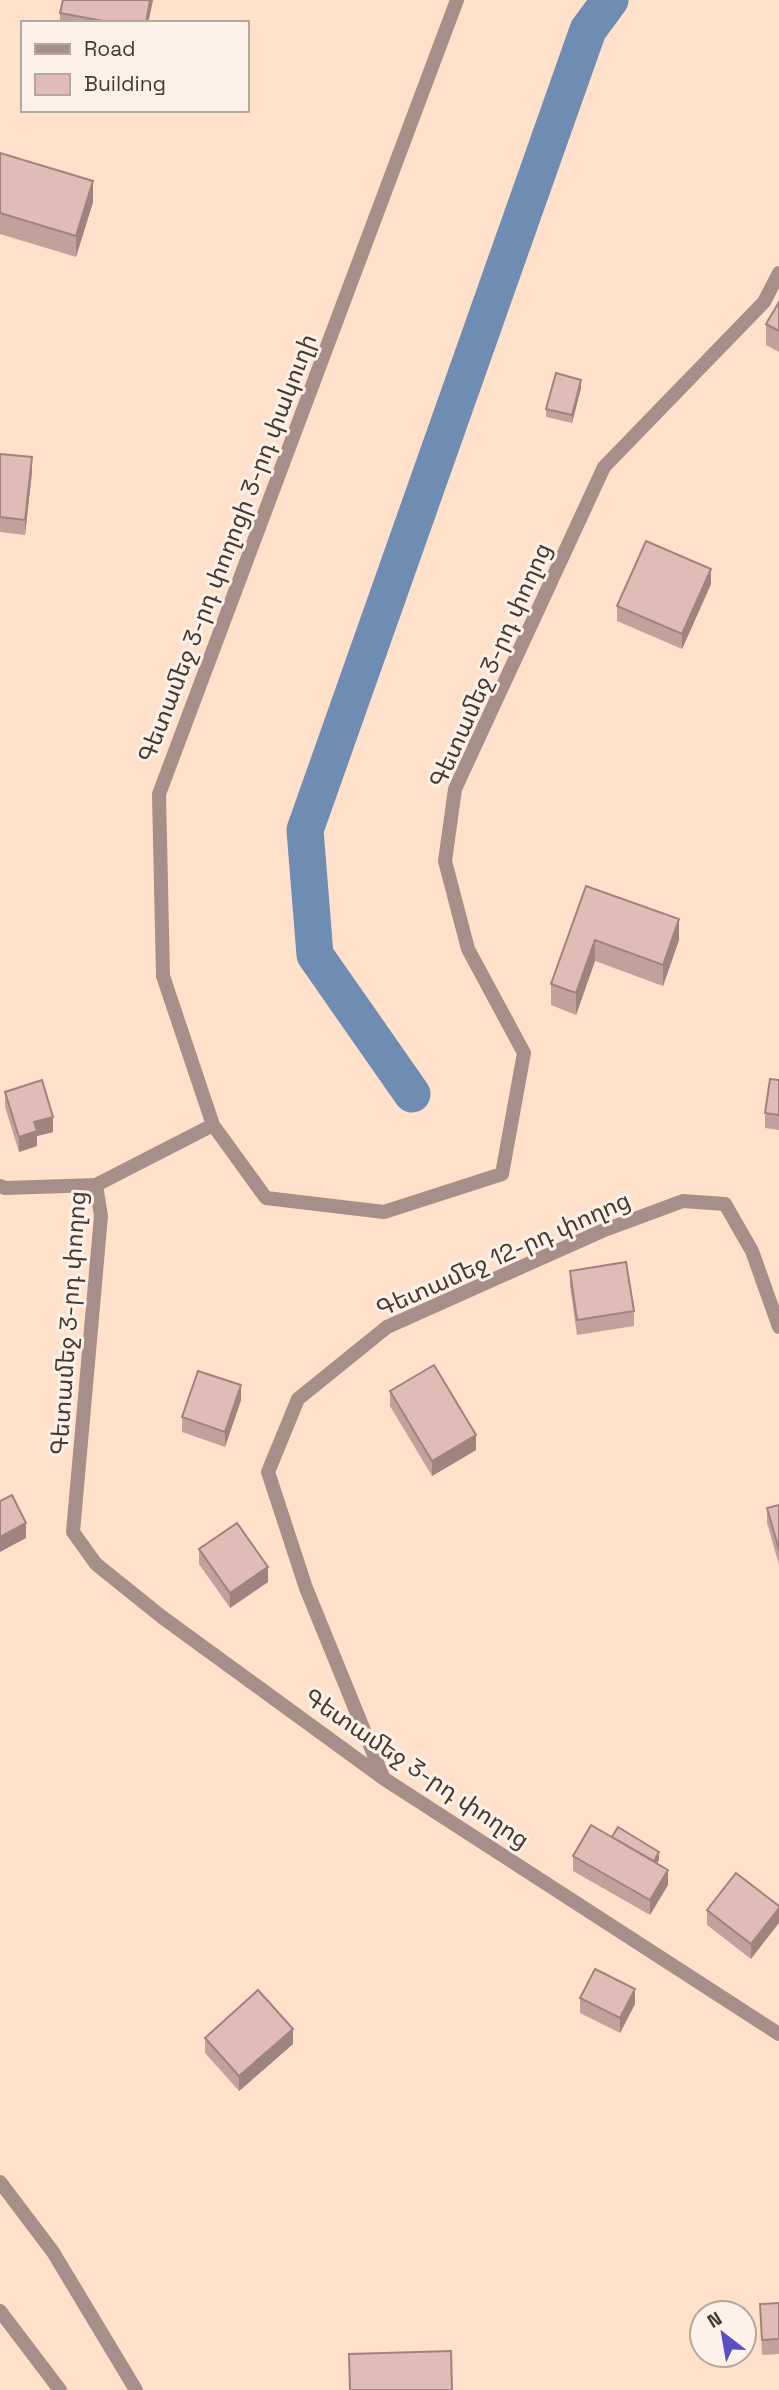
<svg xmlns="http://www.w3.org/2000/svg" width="779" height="2390" font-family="'Space Grotesk','Noto Sans Armenian',sans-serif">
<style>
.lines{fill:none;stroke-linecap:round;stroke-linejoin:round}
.canal{stroke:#6f8cb2;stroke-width:37}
.lane{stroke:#a68f88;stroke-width:14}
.street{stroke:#a68f88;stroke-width:14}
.wall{fill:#c2a19c}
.shaded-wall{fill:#9e837f}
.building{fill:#e1bbb5;stroke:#9e837f;stroke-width:2}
.labels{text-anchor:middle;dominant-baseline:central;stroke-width:6;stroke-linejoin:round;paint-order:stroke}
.street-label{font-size:24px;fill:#463a31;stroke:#fef1e8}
</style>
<rect width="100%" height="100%" fill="#ffe0ca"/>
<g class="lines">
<!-- canal -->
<path class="canal" d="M412 1094 315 955 305 830 588 30 610 0"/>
<!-- lane -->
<path class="lane" d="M0 2311 60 2390"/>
<!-- street -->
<path class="street" d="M457 0 159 794 163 976 213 1125 266 1198 384 1212 502 1174 524 1053 468 949 445 861 455 789 604 467 764 302 779 273
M96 1185 101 1216 73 1532 96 1564 162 1617 383 1778 779 2034
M0 1186 5 1188 96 1185 213 1125
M383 1777 306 1588 268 1472 298 1399 387 1327 602 1231 683 1201 725 1204 752 1251 779 1327
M0 2182 53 2252 136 2390"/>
</g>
<!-- wall -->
<path class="wall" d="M63 0H153L148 23H60V13Z
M0 153 93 202 76 257 0 234Z
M779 302V352L766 345V324Z
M581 388 572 423 546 417V409Z
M0 454 32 472 25 535 0 532Z
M711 584 682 649 617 621V606Z
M586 886 679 940 663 986 595 961 576 1015 551 1005V984Z
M779 1080V1130L765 1128V1113Z
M5 1092 53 1132 37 1136V1146L19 1152 5 1107Z
M570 1271 634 1311V1326L577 1335 570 1286Z
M390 1391 476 1450 432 1476 390 1406Z
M241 1400 225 1447 182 1432V1417Z
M779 1505V1565L767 1523V1508Z
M199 1549 268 1582 230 1608 199 1564Z
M612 1837 659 1860 657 1863 668 1885 650 1915 573 1871V1856Z
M779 1906 751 1959 707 1925V1910Z
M580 1998 635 2004 620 2033 580 2013Z
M205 2038 293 2044 239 2091 205 2053Z
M779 2303V2354L762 2355 760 2304Z"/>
<!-- shaded-wall -->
<path class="shaded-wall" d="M150 0H153L148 23H146Z
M93 181V202L76 257V236Z
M581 380V388L572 423V415Z
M32 457V472L25 535V520Z
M711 569V584L682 649V634Z
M679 919V940L663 986V965Z
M595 940V961L576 1015V993Z
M53 1117V1132L37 1136V1146L19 1152V1137L34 1122Z
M241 1385V1400L225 1447V1432Z
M476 1435V1450L432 1476V1461Z
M26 1523V1538L0 1552V1537Z
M268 1567V1582L230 1608V1593Z
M659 1852V1860L651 1874V1866Z
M668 1870V1885L650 1915V1900Z
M779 1908V1923L751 1959V1944Z
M635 1989V2004L620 2033V2018Z
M293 2029V2044L239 2091V2076Z"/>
<!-- building -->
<path class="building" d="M63 0H150L146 23H114L60 13Z
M0 153 93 181 76 236 0 213Z
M779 302V331L766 324Z
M556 373 581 380 572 415 546 409Z
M0 454 32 457 25 520 0 517Z
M646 541 711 569 682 634 617 606Z
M586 886 679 919 663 965 595 940 576 993 551 984Z
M770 1079 779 1080V1115L765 1113Z
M42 1080 53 1117 34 1122 37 1131 19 1137 5 1092Z
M626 1262 634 1311 577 1320 570 1271Z
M434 1365 476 1435 432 1461 390 1391Z
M198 1371 241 1385 225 1432 182 1417Z
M12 1495 26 1523 0 1537V1501Z
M779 1505V1550L767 1508Z
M237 1523 268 1567 230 1593 199 1549Z
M591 1825 668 1870 650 1900 573 1856Z
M618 1827 659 1852 654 1861 612 1837Z
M736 1873 779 1906V1908L751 1944 707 1910Z
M595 1969 635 1989 620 2018 580 1998Z
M258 1990 293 2029 239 2076 205 2038Z
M779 2303V2339L762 2340 760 2304Z
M451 2351 452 2390H350L349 2354Z"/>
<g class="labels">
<!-- street labels -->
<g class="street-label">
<text transform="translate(227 548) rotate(-69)">Գետամեջ 3-րդ փողոցի 3-րդ փակուղի</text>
<text transform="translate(490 665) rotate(-66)">Գետամեջ 3-րդ փողոց</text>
<text transform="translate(503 1254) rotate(-24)">Գետամեջ 12-րդ փողոց</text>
<text transform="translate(68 1323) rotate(-86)">Գետամեջ 3-րդ փողոց</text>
<text transform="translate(417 1768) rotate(34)">Գետամեջ 3-րդ փողոց</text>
</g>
</g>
<!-- legend -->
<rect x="21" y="21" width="228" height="91" fill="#fef1e8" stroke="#b4a89f" stroke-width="2"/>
<rect x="35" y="44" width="35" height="10" fill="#a68f88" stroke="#b4a89f" stroke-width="2"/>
<text x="84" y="56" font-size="21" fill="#463a31">Road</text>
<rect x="35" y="74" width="35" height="21" fill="#e1bbb5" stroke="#b4a89f" stroke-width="2"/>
<text x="84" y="91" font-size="21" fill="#463a31">Building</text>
<!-- north arrow -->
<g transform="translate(723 2334) rotate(329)"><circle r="33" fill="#fef1e8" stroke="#b4a89f" stroke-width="2"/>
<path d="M0-5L12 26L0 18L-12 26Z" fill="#5a4dc5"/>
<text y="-10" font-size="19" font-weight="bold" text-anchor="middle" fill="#463a31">N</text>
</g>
</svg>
